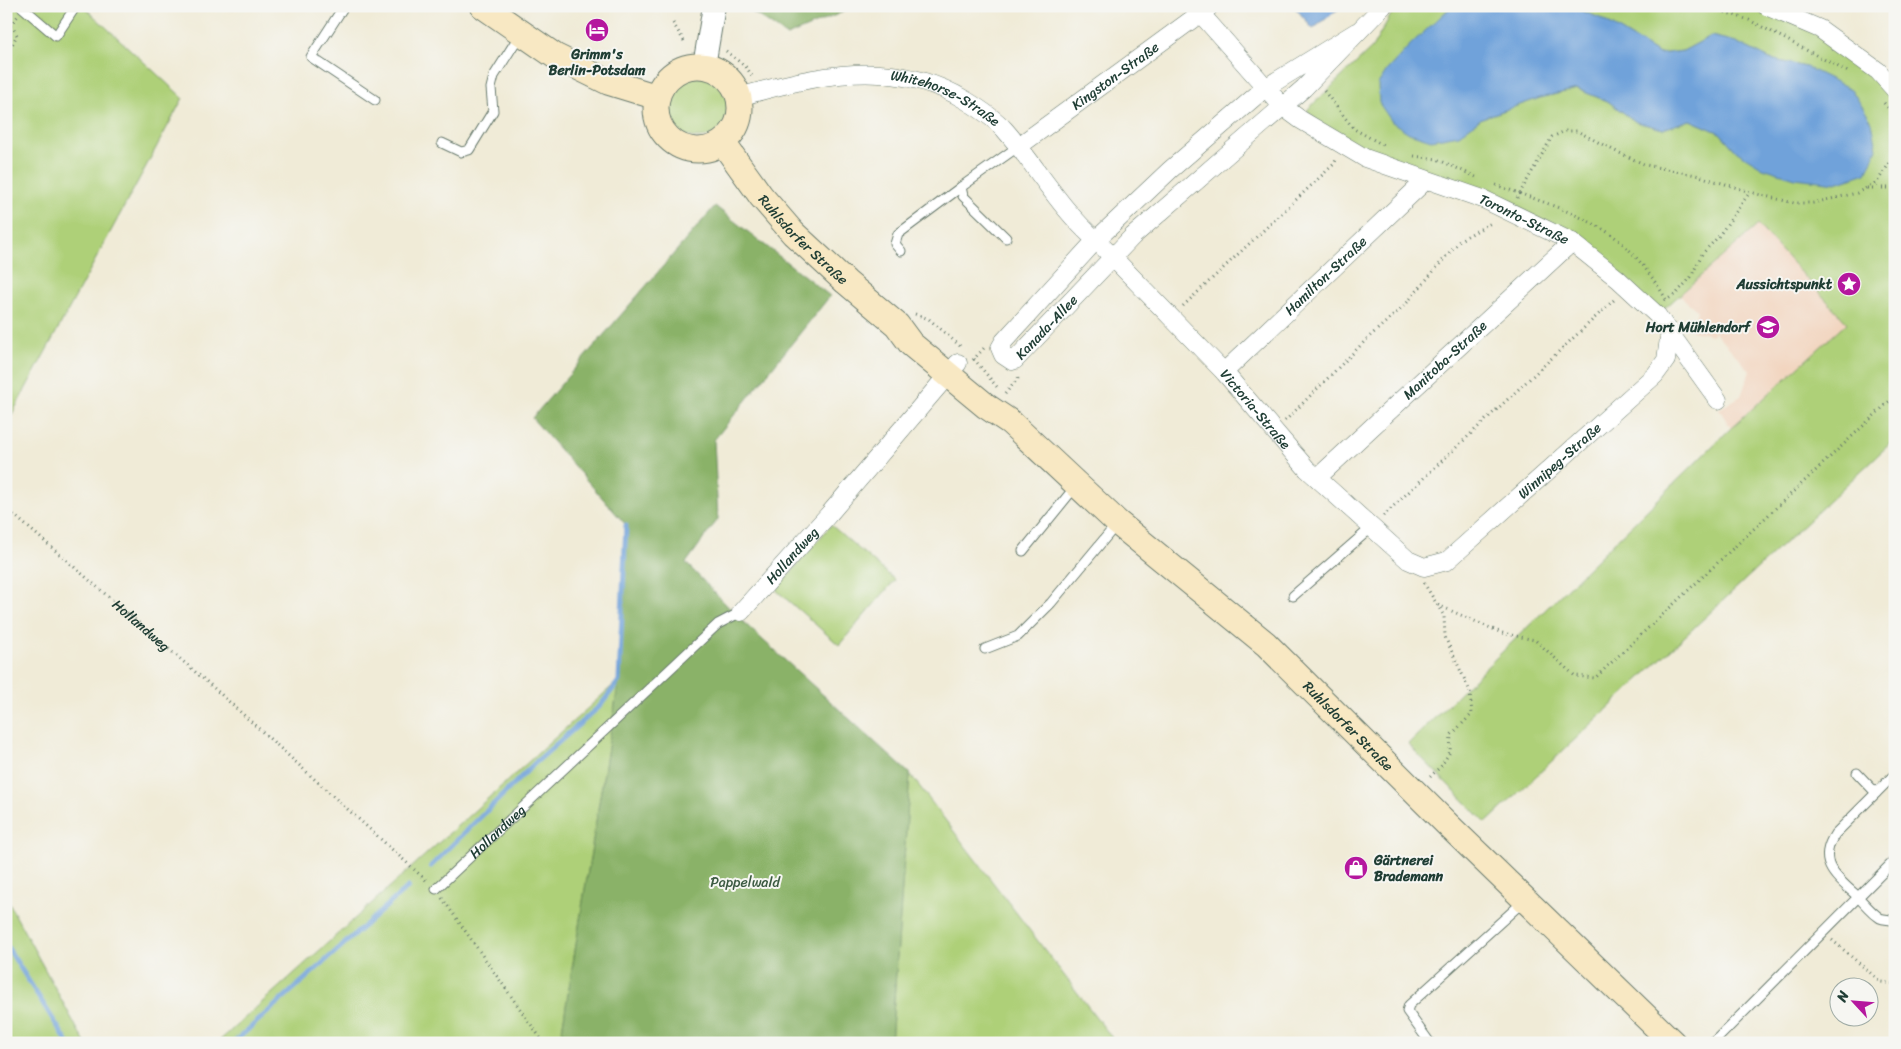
<svg xmlns="http://www.w3.org/2000/svg" width="1901" height="1049" font-family="Sriracha,sans-serif">
<style>
.built{fill:#f2d4be}
.green{fill:#aed078;stroke:#668656}
.forest{fill:#8ab268;stroke:#54784e}
.water{fill:#6fa2da;stroke:#477087}
.lines{fill:none;stroke-linecap:round;stroke-linejoin:round}
.stream{stroke:#6fa2da;stroke-width:5}
.service-casing{stroke:#687a6d;stroke-width:11}
.minor-casing{stroke:#687a6d;stroke-width:19}
.tertiary-casing{stroke:#687a6d;stroke-width:24}
.secondary-casing{stroke:#687a6d;stroke-width:27}
.path{stroke:#687a6d;stroke-width:3;stroke-dasharray:1 4;stroke-linecap:butt}
.service{stroke:#fff;stroke-width:9}
.minor{stroke:#fff;stroke-width:18}
.tertiary{stroke:#fff;stroke-width:22}
.secondary{stroke:#f8e8c3;stroke-width:25}
.labels{text-anchor:middle;dominant-baseline:central;stroke-width:4;stroke-linejoin:round;paint-order:stroke}
.poi-label{font-size:14px;font-weight:bold;fill:#1f3d34;stroke:#f6f6f2;text-anchor:end}
.street-label{font-size:14px;fill:#1f3d34;stroke:#f6f6f2}
.park-label{font-size:14px;fill:#3c5a42;stroke:#f6f6f2}
</style>
<rect width="100%" height="100%" fill="#f6f6f2"/>
<filter id="ink" filterUnits="userSpaceOnUse"><feTurbulence type="fractalNoise" baseFrequency=".02" numOctaves="2"/><feDisplacementMap in="SourceGraphic" scale="10" xChannelSelector="R" yChannelSelector="G"/><feConvolveMatrix kernelMatrix="1 2 1 2 8 2 1 2 1" color-interpolation-filters="sRGB"/></filter>
<filter id="wash" filterUnits="userSpaceOnUse"><feTurbulence type="fractalNoise" baseFrequency=".0096" numOctaves="4" result="noise"/><feDisplacementMap in="SourceGraphic" scale="20" xChannelSelector="R" yChannelSelector="G"/><feGaussianBlur stdDeviation="1.12" result="paint"/><feColorMatrix in="noise" values="0 0 0 0 0 0 0 0 0 0 0 0 0 0 0 0 0 1.4 0 .05"/><feComposite in="paint" operator="in"/></filter>
<g filter="url(#wash)">
<rect width="100%" height="100%" fill="#f0ebd7"/>
<!-- built -->
<path class="built" d="M1758 225 1848 323 1731 428 1719 409 1741 396 1750 371 1714 331 1712 335 1692 331 1697 310 1679 295Z"/>
<!-- green -->
<path class="green" d="M6 6H83L183 98 6 425Z
M1396 6H1452L1436 21 1459 135 1482 118 1540 98 1577 89 1609 102 1636 122 1663 129 1690 120 1720 133 1737 152 1806 67 1770 59 1736 42 1711 36 1683 51 1659 54 1600 18 1570 6H1766L1820 29 1895 90V439L1486 823 1408 744 1731 428 1847 323 1758 225 1657 315 1572 242 1329 137 1307 110 1372 48Z
M667 107a31 31 0 1 1 62 0a31 31 0 1 1-62 0Z
M831 525 895 580 839 645 776 590Z
M619 680 560 1043H217Z
M910 774 1116 1043H891Z
M6 898 85 1043H6Z"/>
<!-- forest -->
<path class="forest" d="M744 6H857L787 36Z
M715 206 830 296 714 440 718 519 686 563 742 621 910 774 891 1043H560L619 680 626 525 532 418Z"/>
<!-- water -->
<path class="water" d="M1294 6H1342L1313 29Z
M1452 6H1570L1600 18 1659 54 1683 51 1711 36 1736 42 1770 59 1806 67 1851 89 1872 122 1877 149 1866 173 1836 183 1795 178 1763 168 1737 152 1720 133 1690 120 1663 129 1636 122 1609 102 1577 89 1540 98 1482 118 1459 135 1431 140 1409 133 1392 122 1379 103 1378 84 1387 70 1411 44Z"/>
<g class="lines">
<!-- stream -->
<path class="stream" d="M431 866 536 762 600 706 619 681 626 525
M6 945 68 1043
M233 1043 408 887"/>
</g>
</g>
<g filter="url(#ink)">
<g class="lines">
<!-- service casing -->
<g class="service-casing">
<g id="service">
<path d="M21 6 56 36 76 6"/>
<path d="M344 6 311 57 375 100"/>
<path d="M442 143 461 152 469 150 493 111 491 88 494 76 521 33"/>
<path d="M1006 238 963 196 961 187 1019 146"/>
<path d="M901 251 895 244 898 234 961 187"/>
<path d="M1023 551 1075 487"/>
<path d="M1293 596 1372 527"/>
<path d="M985 649 1018 636 1051 603 1116 525"/>
<path d="M1857 773 1876 793"/>
<path d="M1895 774 1835 834C1816 863 1836 877 1857 896 1864 903 1872 913 1880 918 1884 920 1890 919 1895 921"/>
<path id="s2" d="M436 889 718 624 741 612"/>
<path d="M1430 1043 1407 1011 1409 1005 1525 900"/>
<path d="M1713 1043 1895 860"/>
</g>
</g>
<!-- minor casing -->
<g class="minor-casing">
<g id="minor">
<path id="s3" d="M1194 6 1282 106 1301 120 1365 158 1483 199 1572 242 1618 279 1657 315 1718 400"/>
<path d="M1766 6 1820 29 1878 71 1895 90"/>
<path id="s4" d="M1356 32 1265 88 1170 170 1096 240 1004 341 1000 348 1003 355 1012 361 1015 360 1133 236 1304 88 1383 6"/>
<path id="s5" d="M739 97C817 75 893 56 967 101 980 109 994 118 1004 129 1036 165 1059 208 1096 240L1224 372 1307 469 1408 560 1424 567 1447 561 1655 375 1666 360 1670 331"/>
<path id="s6" d="M1019 146 1209 7"/>
<path id="s7" d="M1224 372 1426 180"/>
<path id="s8" d="M1317 478 1572 242"/>
<path id="s9" d="M741 612 830 513 958 363"/>
</g>
</g>
<!-- tertiary casing -->
<g class="tertiary-casing">
<path id="tertiary" d="M704 66 714 6"/>
</g>
<!-- secondary casing -->
<g class="secondary-casing">
<g id="secondary">
<path d="M483 6 555 56 608 82 657 97"/>
<circle cx="698" cy="108" r="42"/>
<path id="s10" d="M723 143 761 196 793 233 846 282 897 325 911 344 986 406 1010 422 1118 523 1266 644 1448 825 1673 1043"/>
</g>
</g>
<!-- path -->
<g class="path">
<path d="M1706 6 1749 20 1850 73"/>
<path d="M673 23 684 41"/>
<path d="M6 24 13 28 17 35 12 45 6 48"/>
<path d="M10 25 18 16"/>
<path d="M726 51 747 68 752 76"/>
<path d="M1324 91 1354 129 1385 146"/>
<path d="M1884 103 1895 116"/>
<path d="M1414 156 1437 159 1478 178"/>
<path d="M1496 185C1534 199 1578 212 1612 235 1634 251 1652 276 1666 299"/>
<path d="M1867 188H1895"/>
<path d="M1517 198 1552 137 1565 131H1577L1613 150 1646 165 1696 175 1757 194 1794 203H1813L1857 193 1877 182 1895 155"/>
<path d="M1665 301 1677 293 1691 277 1702 254 1718 237 1750 192"/>
<path d="M1183 306 1334 164 1337 158"/>
<path d="M915 314 929 319 960 346"/>
<path d="M974 359 997 387"/>
<path d="M973 360 984 348"/>
<path d="M1005 394 1020 376"/>
<path d="M1285 421 1369 337 1405 305 1460 240 1493 222"/>
<path id="s1" d="M6 508 215 689 428 882"/>
<path d="M1383 516 1616 298"/>
<path d="M1424 583 1444 616 1445 637 1470 691 1472 714 1451 735 1450 752 1441 766 1428 779"/>
<path d="M1438 605 1502 633 1535 640 1575 676 1595 678 1895 396"/>
<path d="M442 898 544 1043"/>
<path d="M1832 940 1881 982 1895 984"/>
</g>
<!-- service -->
<use href="#service" class="service"/>
<!-- minor -->
<use href="#minor" class="minor"/>
<!-- tertiary -->
<use href="#tertiary" class="tertiary"/>
<!-- secondary -->
<use href="#secondary" class="secondary"/>
</g>
</g>
<!-- icons -->
<defs>
<g id="hotel-disc" transform="scale(1.25)"><circle r="9.5" fill="#b5179e" stroke="#f6f6f2"/><path d="M-6-4.5h1.5V1H6V5H4.5V3h-9V5H-6ZM-4 0a1.8 1.8 0 1 1 3.6 0ZM.5 0V-2.5h3Q6-2.5 6 0Z" fill="#fff"/></g>
<g id="sight-disc" transform="scale(1.25)"><circle r="9.5" fill="#b5179e" stroke="#f6f6f2"/><path d="M0-6L1.8-2.2L6-1.7L2.9 1.2L3.7 5.4L0 3.3L-3.7 5.4L-2.9 1.2L-6-1.7L-1.8-2.2Z" fill="#fff"/></g>
<g id="school-disc" transform="scale(1.25)"><circle r="9.5" fill="#b5179e" stroke="#f6f6f2"/><path d="M0-5L7-2L0 1L-7-2ZM-4 1L0 2.5L4 1V4Q0 6-4 4Z" fill="#fff"/></g>
<g id="shop-disc" transform="scale(1.25)"><circle r="9.5" fill="#b5179e" stroke="#f6f6f2"/><path d="M-5-2.5h2.3a2.7 3.5 0 0 1 5.4 0H5L5.5 6h-11ZM-1.5-2.5h3a1.5 2.3 0 0 0-3 0Z" fill="#fff"/></g>
</defs>
<g fill-rule="evenodd">
<use href="#hotel-disc" x="597" y="30"/>
<use href="#sight-disc" x="1849" y="284"/>
<use href="#school-disc" x="1768" y="327"/>
<use href="#shop-disc" x="1356" y="868"/>
</g>
<g class="labels">
<!-- poi labels -->
<g class="poi-label">
<text x="597" y="54" text-anchor="middle">Grimm's<tspan x="597" dy="16">Berlin-Potsdam</tspan></text>
<text x="1832" y="284">Aussichtspunkt</text>
<text x="1750" y="327">Hort Mühlendorf</text>
<text x="1374" y="860" text-anchor="start">Gärtnerei<tspan x="1374" dy="16">Brademann</tspan></text>
</g>
<!-- street labels -->
<g class="street-label">
<text stroke="none"><textPath href="#s6" startOffset="119">Kingston-Straße</textPath></text>
<text stroke="none"><textPath href="#s5" startOffset="214">Whitehorse-Straße</textPath></text>
<text stroke="none"><textPath href="#s3" startOffset="402">Toronto-Straße</textPath></text>
<text stroke="none"><textPath href="#s10" startOffset="126">Ruhlsdorfer Straße</textPath></text>
<text stroke="none"><textPath href="#s7" startOffset="140">Hamilton-Straße</textPath></text>
<text stroke="none"><textPath href="#s4" startOffset="546">Kanada-Allee</textPath></text>
<text stroke="none"><textPath href="#s8" startOffset="174">Manitoba-Straße</textPath></text>
<text stroke="none"><textPath href="#s5" startOffset="659">Victoria-Straße</textPath></text>
<text stroke="none"><textPath href="#s5" startOffset="1066">Winnipeg-Straße</textPath></text>
<text stroke="none"><textPath href="#s9" startOffset="76">Hollandweg</textPath></text>
<text stroke="none"><textPath href="#s1" startOffset="179">Hollandweg</textPath></text>
<text stroke="none"><textPath href="#s10" startOffset="858">Ruhlsdorfer Straße</textPath></text>
<text stroke="none"><textPath href="#s2" startOffset="84">Hollandweg</textPath></text>
</g>
<!-- park labels -->
<g class="park-label">
<text x="745" y="882">Pappelwald</text>
</g>
</g>
<!-- margin -->
<rect width="1901" height="1049" fill="none" stroke="#f6f6f2" stroke-width="25"/>
<!-- north arrow -->
<g transform="translate(1854 1002) rotate(296)"><circle r="24" fill="#f6f6f2" stroke="#a0aca6"/>
<path d="M0-4L9 19L0 12L-9 19Z" fill="#b5179e"/>
<text y="-8" font-size="14" font-weight="bold" text-anchor="middle" fill="#1f3d34">N</text>
</g>
</svg>
